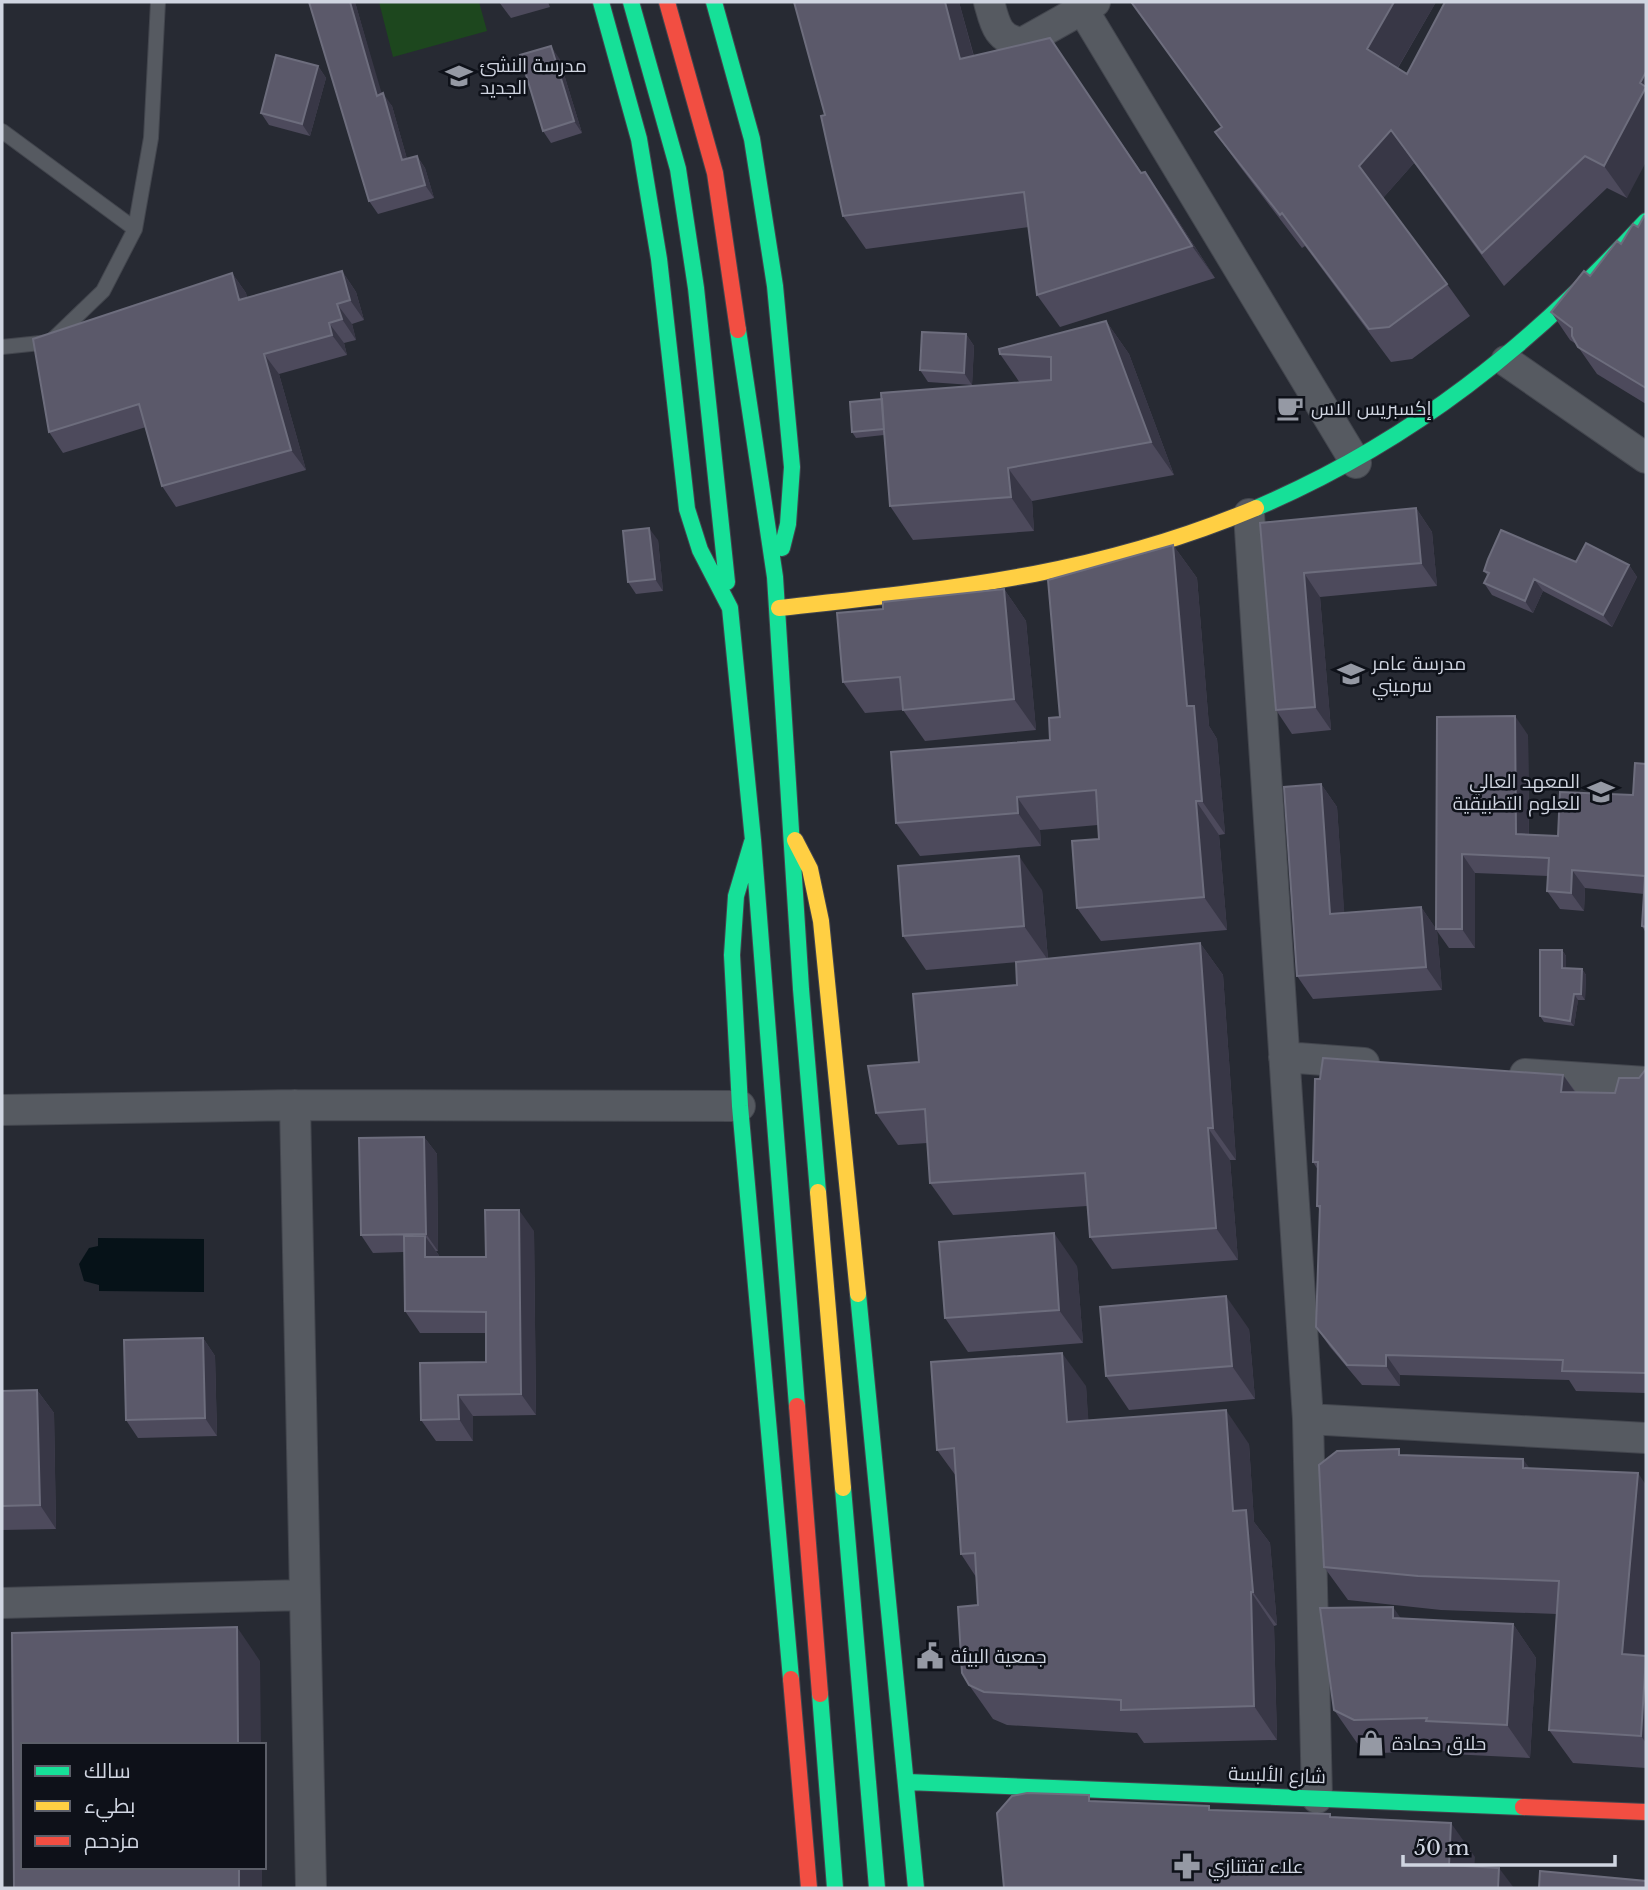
<svg xmlns="http://www.w3.org/2000/svg" width="1648" height="1890" font-family="'Libre Baskerville',Cairo,serif">
<style>
.green{fill:#1d471e}
.water{fill:#061218}
.lines{fill:none;stroke-linecap:round;stroke-linejoin:round}
.lane-casing{stroke:#43464e;stroke-width:16}
.street-casing{stroke:#43464e;stroke-width:32}
.fast-casing{stroke:#43464e;stroke-width:18}
.slow-casing{stroke:#43464e;stroke-width:18}
.jam-casing{stroke:#43464e;stroke-width:18}
.lane{stroke:#565a61;stroke-width:14}
.street{stroke:#565a61;stroke-width:30}
.fast{stroke:#16e098;stroke-width:16}
.slow{stroke:#ffcf43;stroke-width:16}
.jam{stroke:#f24e42;stroke-width:16}
.wall{fill:#4d4a5c}
.shaded-wall{fill:#383746}
.building{fill:#5b596a;stroke:#6d6d7d;stroke-width:2}
.labels{text-anchor:middle;dominant-baseline:central;stroke-width:5;stroke-linejoin:round;paint-order:stroke}
.poi-label{font-size:19px;fill:#d0d5e1;stroke:#0e1119;text-anchor:start}
.street-label{font-size:19px;fill:#d0d5e1;stroke:#0e1119}
</style>
<rect width="100%" height="100%" fill="#272a33"/>
<!-- green -->
<path class="green" d="M379 2H479L487 31 393 57Z"/>
<!-- water -->
<path class="water" d="M98 1238 204 1239V1292L99 1291V1285L84 1281 79 1264 89 1248 98 1246Z"/>
<g class="lines">
<!-- lane casing -->
<g class="lane-casing">
<path id="lane" d="M2 131 135 229
M2 347 50 342 103 291 135 229 151 138 158 2"/>
</g>
<!-- street casing -->
<g class="street-casing">
<path id="street" d="M989 2C995 24 997 39 1022 43L1095 2
M1083 10 1356 463
M1506 361 1646 458
M1249 514 1308 1419 1317 1798
M1284 1057 1364 1063
M1525 1074 1646 1082
M295 1105 311 1888
M2 1110 295 1105 740 1106
M1308 1419 1646 1438
M2 1603 305 1595"/>
</g>
<!-- fast casing -->
<g class="fast-casing">
<path id="fast" d="M601 2 639 139 659 259 687 509 700 550 730 608
M631 2 678 169 696 288 727 582
M714 2 752 139 775 286 792 467 788 524 782 548
M738 330 775 577
M1256 508C1413 441 1531 345 1646 221
M775 577 801 989 818 1192
M730 608 753 840 797 1406
M752 842 736 896 732 955 740 1106 791 1679
M858 1294 916 1888
M843 1488 877 1888
M820 1694 835 1888
M907 1782 1523 1807"/>
</g>
<!-- slow casing -->
<g class="slow-casing">
<path id="slow" d="M779 608C949 589 1095 576 1256 508
M795 840 810 869 821 921 858 1294
M818 1192 843 1488"/>
</g>
<!-- jam casing -->
<g class="jam-casing">
<path id="jam" d="M667 2 715 173 738 330
M797 1406 820 1694
M791 1679 809 1888
M1523 1807 1646 1812"/>
</g>
<!-- lane -->
<use href="#lane" class="lane"/>
<!-- street -->
<use href="#street" class="street"/>
<!-- fast -->
<use href="#fast" class="fast"/>
<!-- slow -->
<use href="#slow" class="slow"/>
<!-- jam -->
<use href="#jam" class="jam"/>
</g>
<!-- wall -->
<path class="wall" d="M355 2 381 94 392 106 407 159 417 156 425 168 434 198 378 214 369 201Z
M499 2H548L550 7 511 18Z
M959 2 974 56 1072 71 1142 173 1168 205 1215 278 1060 327 1037 295 1029 227 866 249 843 216 825 115Z
M1133 2H1436L1398 68 1407 74 1646 2 1627 198 1607 188 1504 286 1414 163 1383 198 1447 284 1470 316 1412 359 1391 362 1305 246 1302 248 1238 164 1215 132 1222 127 1155 35 1132 3Z
M559 58 582 133 551 143 543 131Z
M318 66 326 78 310 136 269 125 261 113Z
M1646 217V404L1597 374 1576 344 1570 340 1551 312 1590 276Z
M342 271 356 292 364 320 352 324 356 340 344 343 347 355 279 374 306 470 176 507 162 486 146 427 63 453 49 432 232 273 246 293 247 298Z
M1106 321 1129 354 1174 475 1032 501 1034 531 913 540 890 506 884 435 856 438 852 432 882 399 1020 383 1000 354Z
M966 334 974 346 972 385 928 382 920 370Z
M1416 508 1432 532 1437 586 1320 597 1331 730 1292 734 1276 710 1260 523Z
M658 540 663 591 636 594 628 582Z
M1173 545 1197 578 1209 726 1217 739 1225 834 1219 835 1227 930 1101 941 1077 908 1099 839 1098 825 1040 830 1041 846 920 856 896 823 1050 740 1060 717Z
M1576 562 1629 565 1637 577 1612 627 1543 591 1533 613 1492 595 1484 583 1487 575 1484 571Z
M1004 589 1026 621 1036 730 925 741 903 710 865 713 843 682 883 609Z
M1437 717 1528 735 1529 835 1558 836 1633 795 1646 764V933L1642 926 1644 894 1585 888 1584 911 1560 909 1547 891 1548 876 1475 873V948H1449L1437 931 1442 990 1313 999 1297 976 1321 784 1337 807 1344 913 1421 907 1436 929Z
M1042 890 1048 959 1200 943 1223 975 1236 1160H1230L1238 1260 1112 1269 1090 1237 1087 1206 953 1215 930 1183 927 1143 898 1145 876 1113 919 1062 1017 985 1018 962 926 970 903 936Z
M1562 950 1566 956V968L1582 969 1586 975 1585 1000H1578L1574 1026 1544 1022 1540 1016Z
M1646 1069V1393L1576 1391 1569 1380 1400 1375V1386L1362 1385 1330 1347 1316 1327 1320 1210 1317 1206 1318 1170 1313 1162 1563 1075 1576 1092 1615 1093 1639 1078Z
M424 1137 437 1154 438 1251H436L440 1257H486L534 1231 536 1415 473 1416V1441H436L421 1420 486 1362V1333H420L405 1311 404 1252 373 1253 361 1235Z
M1077 1266 1083 1343 968 1352 945 1318Z
M1249 1329 1255 1399 1129 1410 1106 1376Z
M203 1338 215 1356 217 1436 138 1438 126 1420Z
M1086 1386 1088 1421 1249 1444 1254 1522 1270 1543 1277 1625 1274 1626 1277 1740 1144 1743 1137 1733 1007 1725 993 1719 969 1685 978 1605 976 1577 961 1554 956 1476 937 1450Z
M37 1390 54 1413 56 1529 2 1530V1391Z
M1403 1455 1530 1468 1646 1485V1768L1573 1763 1549 1730 1557 1614 1441 1610 1348 1600 1324 1567Z
M1401 1618 1513 1624 1536 1658 1530 1758 1450 1754 1448 1751 1377 1753 1357 1743 1334 1710Z"/>
<!-- shaded-wall -->
<path class="shaded-wall" d="M350 2H355L386 108 377 96Z
M945 2H959L983 91 960 59Z
M1394 2H1436L1390 81 1367 49Z
M551 46 559 58 582 133 574 121Z
M318 66 326 78 310 136 302 124Z
M1646 72V162L1627 198 1604 166 1640 83Z
M383 93 392 106 411 173 402 160Z
M1391 130 1414 163 1382 199 1359 166Z
M417 156 425 168 434 198 425 185Z
M1145 172 1168 205 1215 278 1192 246Z
M342 271 356 292 364 320 350 300Z
M232 273 246 293 253 320 239 300Z
M337 304 352 324 356 340 342 319Z
M1106 321 1129 354 1174 475 1151 442Z
M329 323 344 343 347 355 332 335Z
M966 334 974 346 972 385 964 373Z
M264 354 279 374 306 470 291 450Z
M1008 468 1032 501 1034 531 1011 497Z
M1416 508 1432 532 1437 586 1421 563Z
M649 528 658 540 663 591 655 579Z
M1173 545 1197 578 1209 726 1217 739 1225 834 1202 801 1187 706Z
M1629 565 1637 577 1612 627 1603 615Z
M1304 573 1320 597 1331 730 1315 707Z
M1534 579 1543 591 1533 613 1525 601Z
M1004 589 1026 621 1036 730 1014 699Z
M1515 716 1528 735 1529 853 1516 834Z
M1321 784 1337 807 1346 937 1330 914Z
M1017 797 1040 830 1041 846 1018 813Z
M1196 801 1219 835 1227 930 1204 897Z
M1462 854 1475 873V948L1462 929Z
M1019 856 1042 890 1048 960 1024 926Z
M1572 870 1585 888 1584 911 1571 893Z
M1421 907 1437 930 1442 990 1426 967Z
M1200 943 1223 975 1236 1160 1213 1128Z
M1562 950 1566 956V974L1562 968Z
M1582 969 1586 975 1585 1000 1581 994Z
M1574 994 1578 1000 1574 1026 1570 1021Z
M1563 1075 1577 1095 1561 1092Z
M1208 1128 1230 1160 1238 1260 1216 1228Z
M424 1137 437 1154 438 1251 426 1234Z
M519 1210 534 1231 536 1415 521 1394Z
M1054 1233 1077 1266 1083 1343 1059 1310Z
M425 1236 440 1257H425Z
M1226 1296 1249 1329 1255 1399 1232 1366Z
M203 1338 215 1356 217 1436 205 1418Z
M1062 1353 1086 1386 1091 1456 1067 1422Z
M1386 1355 1400 1375V1386L1386 1366Z
M37 1390 54 1413 56 1529 40 1505Z
M458 1395 473 1416V1441L459 1419Z
M1226 1410 1249 1444 1254 1522 1270 1543 1277 1625 1253 1592 1233 1511Z
M1523 1459 1547 1492 1523 1468Z
M1638 1473 1646 1485V1743L1641 1736 1622 1654Z
M1251 1592 1274 1626 1277 1740 1254 1706Z
M1393 1607 1416 1640 1393 1618Z
M1513 1624 1536 1658 1530 1758 1507 1725Z
M237 1627 260 1661 261 1745H238Z
M1451 1823 1475 1857 1473 1888 1449 1865Z
M239 1867H262V1888H239Z
M1499 1868 1514 1888H1498Z"/>
<!-- building -->
<path class="building" d="M309 2H350L377 96 383 93 402 160 417 156 425 185 369 201Z
M794 2H945L960 59 1050 38 1141 173 1145 172 1192 246 1037 295 1024 192 843 216 821 116 825 115Z
M1133 2H1394L1367 49 1407 74 1445 2H1646V72L1640 83 1646 87 1604 166 1585 156 1482 253 1391 130 1359 166 1447 284 1389 327 1369 329 1282 213 1280 215 1215 132 1222 127 1132 3Z
M551 46 574 121 543 131 520 55Z
M276 55 318 66 302 124 261 113Z
M1644 216 1646 217V388L1578 347 1572 336V328L1551 312 1584 271 1590 276 1617 241 1621 244 1633 224 1638 227Z
M342 271 350 300 337 304 342 319 329 323 332 335 264 354 291 450 162 486 139 404 49 432 33 339 232 273 239 300Z
M1106 321 1151 442 1008 468 1011 497 890 506 881 393 1051 380V357L1000 354 999 349Z
M922 332 966 334 964 373 920 370Z
M882 399 884 429 852 432 850 402Z
M1416 508 1421 563 1304 573 1315 707 1276 710 1260 523Z
M649 528 655 579 628 582 623 531Z
M1501 530 1576 562 1586 543 1629 565 1603 615 1534 579 1525 601 1484 583 1489 573 1484 571 1488 559Z
M1173 545 1187 706H1194L1202 801H1196L1204 897 1077 908 1072 841 1099 839 1096 790 1017 797 1018 813 896 823 891 752 1050 740 1049 718 1060 717 1048 580Z
M1004 589 1014 699 903 710 900 677 843 682 837 613 883 609V602Z
M1515 716 1516 834 1558 836 1560 792 1633 795 1635 763 1646 764V927L1642 926 1645 876 1572 870 1571 893 1547 891 1549 858 1462 854V929H1436L1437 717Z
M1321 784 1330 914 1421 907 1426 967 1297 976 1284 787Z
M1019 856 1024 926 903 936 898 866Z
M1200 943 1213 1128H1208L1216 1228 1090 1237 1085 1173 930 1183 925 1109 876 1113 868 1066 919 1062 913 994 1017 985 1016 962Z
M1540 950H1562V968L1582 969 1581 994H1574L1570 1021 1540 1016Z
M1323 1058 1563 1075 1561 1092 1615 1093 1619 1078H1639L1646 1069V1373L1562 1371 1563 1360 1386 1355V1366L1347 1365 1316 1327 1320 1206H1317L1318 1162H1313L1315 1079H1320Z
M424 1137 426 1234 361 1235 359 1138Z
M485 1210H519L521 1394 458 1395 459 1419 421 1420 420 1363 486 1362V1312L405 1311 404 1236H425V1257H486Z
M1054 1233 1059 1310 945 1318 939 1242Z
M1226 1296 1232 1366 1106 1376 1100 1307Z
M203 1338 205 1418 126 1420 124 1340Z
M1062 1353 1067 1422 1226 1410 1233 1511 1246 1510 1253 1592H1251L1254 1706 1121 1710V1700L984 1692 969 1685 962 1673 958 1607 978 1605 975 1553 961 1554 954 1448 937 1450 931 1362Z
M37 1390 40 1505 2 1506V1391Z
M1399 1449V1455L1523 1459V1468L1638 1473 1622 1654 1646 1656 1641 1736 1549 1730 1559 1581 1418 1576 1324 1567 1319 1465 1337 1451Z
M1393 1607V1618L1513 1624 1507 1725 1426 1721 1427 1718 1354 1720 1334 1710 1320 1608Z
M237 1627 238 1745H23V1867H239V1888H14L12 1633Z
M1027 1793 1089 1795V1801L1209 1806V1810L1330 1814V1817L1451 1823 1449 1865 1499 1868 1498 1888H1004L997 1813 1012 1796Z
M1540 1871 1646 1881V1888H1539Z"/>
<!-- icons -->
<defs>
<g id="school-bare" transform="scale(2.1)"><path d="M0-5L7-2L0 1L-7-2ZM-4 1L0 2.5L4 1V4Q0 6-4 4Z" fill="#9599a4" stroke="#0e1119" stroke-width="2.5" paint-order="stroke"/></g>
<g id="cafe-bare" transform="scale(2.1)"><path d="M-5.5-4.5H6V0H3Q3 3.5 0 3.5H-2.5Q-5.5 3.5-5.5 0ZM3-3.2v2h1.7v-2ZM-6 4.5H4V6H-6Z" fill="#9599a4" stroke="#0e1119" stroke-width="2.5" paint-order="stroke"/></g>
<g id="university-bare" transform="scale(2.1)"><path d="M0-5L7-2L0 1L-7-2ZM-4 1L0 2.5L4 1V4Q0 6-4 4Z" fill="#9599a4" stroke="#0e1119" stroke-width="2.5" paint-order="stroke"/></g>
<g id="civic-bare" transform="scale(2.1)"><path d="M-.6-6.5H3V-4.5H.6V-3L4-1V1h2V6H-6V1h2V-1L-.6-3ZM-1.2 2.5V6h2.4V2.5Z" fill="#9599a4" stroke="#0e1119" stroke-width="2.5" paint-order="stroke"/></g>
<g id="shop-bare" transform="scale(2.1)"><path d="M-5-2.5h2.3a2.7 3.5 0 0 1 5.4 0H5L5.5 6h-11ZM-1.5-2.5h3a1.5 2.3 0 0 0-3 0Z" fill="#9599a4" stroke="#0e1119" stroke-width="2.5" paint-order="stroke"/></g>
<g id="pharmacy-bare" transform="scale(2.1)"><path d="M-2-6h4v4h4v4h-4v4h-4v-4h-4v-4h4Z" fill="#9599a4" stroke="#0e1119" stroke-width="2.5" paint-order="stroke"/></g>
</defs>
<g fill-rule="evenodd">
<use href="#school-bare" x="459" y="76"/>
<use href="#cafe-bare" x="1290" y="408"/>
<use href="#school-bare" x="1351" y="674"/>
<use href="#university-bare" x="1601" y="792"/>
<use href="#civic-bare" x="930" y="1656"/>
<use href="#shop-bare" x="1371" y="1743"/>
<use href="#pharmacy-bare" x="1187" y="1866"/>
</g>
<g class="labels">
<!-- poi labels -->
<g class="poi-label">
<text x="480" y="65">مدرسة النشئ<tspan x="480" dy="22">الجديد</tspan></text>
<text x="1311" y="408">إكسبريس الاس</text>
<text x="1372" y="663">مدرسة عامر<tspan x="1372" dy="22">سرميني</tspan></text>
<text x="1580" y="781" text-anchor="end">المعهد العالي<tspan x="1580" dy="22">للعلوم التطبيقية</tspan></text>
<text x="951" y="1656">جمعية البيئة</text>
<text x="1392" y="1743">حلاق حمادة</text>
<text x="1208" y="1866">علاء تفتنازي</text>
</g>
<!-- street labels -->
<g class="street-label">
<text transform="translate(1277 1775) rotate(2)">شارع الألبسة</text>
</g>
</g>
<!-- border -->
<rect width="1648" height="1890" fill="none" stroke="#d0d5e1" stroke-width="7"/>
<!-- legend -->
<rect x="21" y="1743" width="245" height="126" fill="#0e1119" stroke="#5c5f69" stroke-width="2"/>
<rect x="35" y="1766" width="35" height="10" fill="#16e098" stroke="#5c5f69" stroke-width="2"/>
<text x="84" y="1778" font-size="21" fill="#d0d5e1">سالك</text>
<rect x="35" y="1801" width="35" height="10" fill="#ffcf43" stroke="#5c5f69" stroke-width="2"/>
<text x="84" y="1813" font-size="21" fill="#d0d5e1">بطيء</text>
<rect x="35" y="1836" width="35" height="10" fill="#f24e42" stroke="#5c5f69" stroke-width="2"/>
<text x="84" y="1848" font-size="21" fill="#d0d5e1">مزدحم</text>
<!-- scale -->
<path d="M1403 1855v10h212v-10" fill="none" stroke="#d0d5e1" stroke-width="3.5"/>
<text x="1414" y="1855" font-size="21" fill="#d0d5e1" stroke="#0e1119" stroke-width="5" paint-order="stroke">50 m</text>
</svg>
